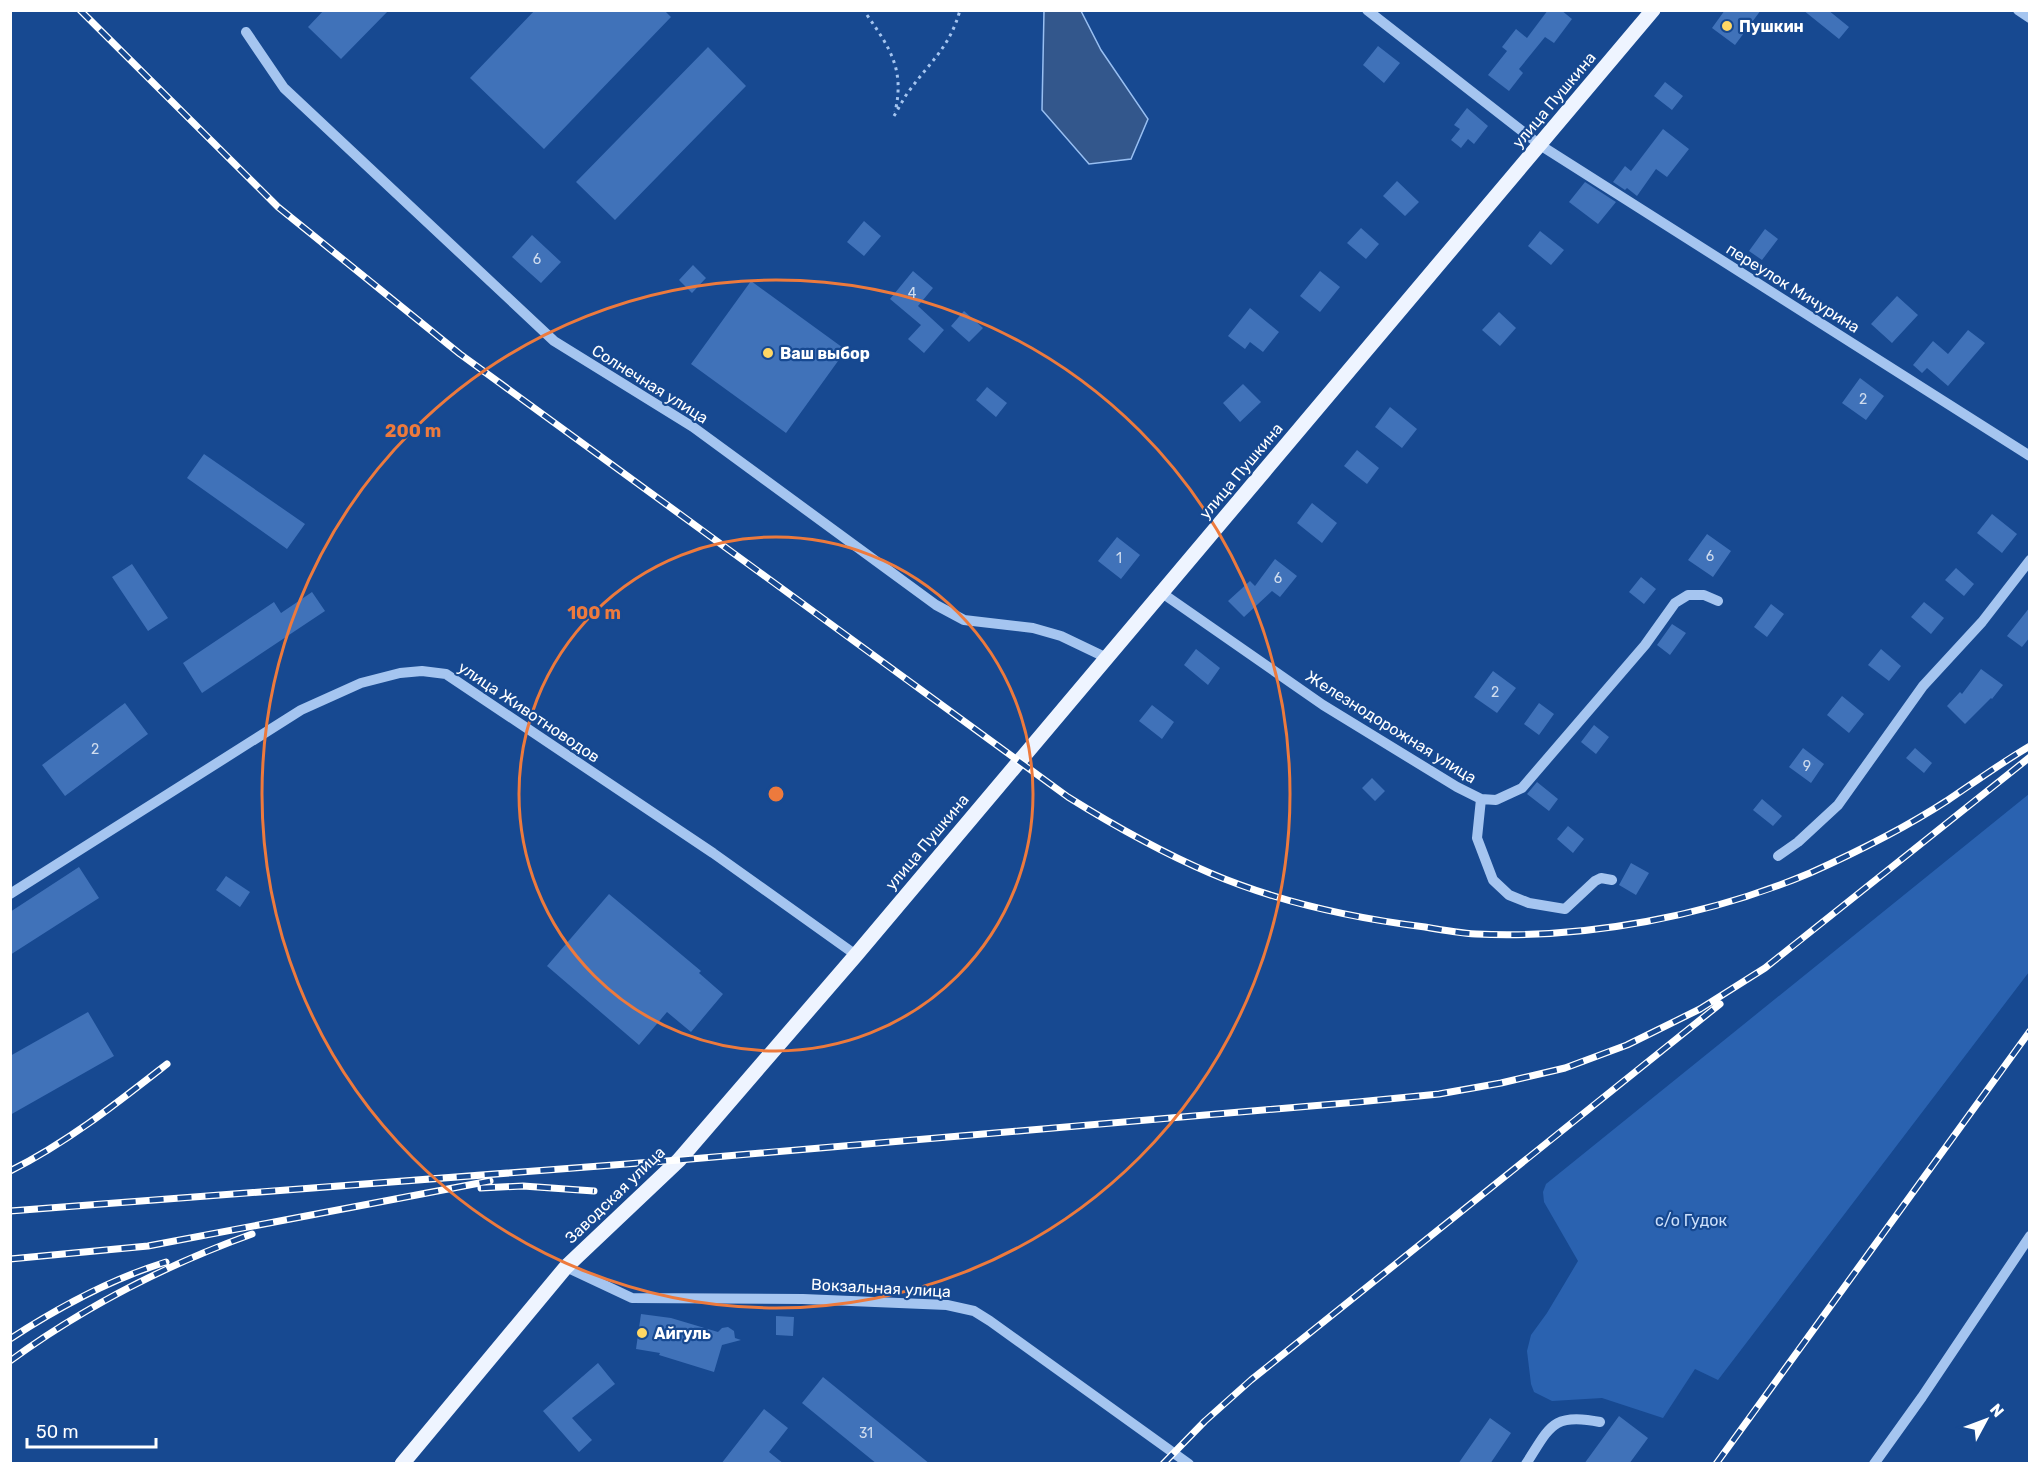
<svg xmlns="http://www.w3.org/2000/svg" width="2040" height="1474" font-family="Rubik,sans-serif">
<style>
.green{fill:#2a62b0}
.water{fill:#33578c;stroke:#98bff2;stroke-width:1.5}
.building{fill:#4072b9}
.lines{fill:none;stroke-linecap:round;stroke-linejoin:round}
.path{stroke:#a5c5f0;stroke-width:3;stroke-dasharray:3 4.5;stroke-linecap:butt}
.minor{stroke:#a5c5f0;stroke-width:10}
.major{stroke:#eef4ff;stroke-width:15}
.rail-casing{stroke:#fff;stroke-width:7}
.rail{stroke:#174991;stroke-width:4.5;stroke-dasharray:14;stroke-linecap:butt}
.ring{fill:none;stroke:#ed7a3d;stroke-width:3}
.poi-dot{fill:#ffd764;stroke:#174991;stroke-width:2}
.labels{text-anchor:middle;dominant-baseline:central;stroke-width:4.5;stroke-linejoin:round;paint-order:stroke}
.number-label{font-size:14px;fill:#cfdcee}
.poi-label{font-size:16px;font-weight:bold;fill:#fff;stroke:#174991;text-anchor:start}
.street-label{font-size:16px;fill:#fff;stroke:#174991}
.park-label{font-size:16px;fill:#cce0fb;stroke:#174991}
.centre{fill:#ed7a3d;stroke:#174991;stroke-width:3}
.ring-label{font-size:18px;text-anchor:middle;font-weight:bold;fill:#ed7a3d;stroke:#174991;stroke-width:4.5;stroke-linejoin:round;paint-order:stroke}
</style>
<rect width="100%" height="100%" fill="#174991"/>
<!-- green -->
<path class="green" d="M2029 794V972L1718 1380 1695 1369 1663 1418 1602 1398 1552 1401 1534 1392 1531 1384 1527 1351 1531 1335 1547 1313 1578 1261 1544 1202 1543 1192 1546 1184Z"/>
<!-- water -->
<path class="water" d="M1044 11H1081L1101 50 1148 119 1131 159 1089 164 1042 110Z"/>
<!-- building -->
<path class="building" d="M324 10H389L341 59 308 27Z
M535 10H664L671 17 544 149 470 78Z
M1548 10H1561L1572 19 1554 43 1545 37 1519 69 1523 73 1509 91 1488 75 1507 51 1502 47 1516 29 1527 38Z
M1725 10H1761L1735 45 1712 28Z
M1803 10H1828L1849 27 1839 39Z
M1378 46 1400 63 1384 83 1363 65Z
M708 47 746 86 615 220 576 182Z
M1665 82 1683 96 1672 110 1654 96Z
M1467 108 1488 126 1474 144 1468 139 1461 148 1451 140 1460 129 1454 125Z
M1663 129 1689 149 1667 177 1656 169 1637 196 1627 188 1625 190 1613 182 1625 166 1631 171Z
M1397 181 1419 202 1405 216 1383 196Z
M1585 182 1616 202 1598 224 1569 202Z
M864 221 881 236 864 256 847 242Z
M1361 228 1379 244 1366 259 1347 243Z
M1765 229 1778 239 1762 260 1749 251Z
M1540 231 1564 250 1551 265 1528 246Z
M532 235 561 262 541 283 512 257Z
M693 265 706 278 692 293 679 280Z
M913 271 933 288 918 306 944 330 924 353 908 339 921 325 890 299Z
M1320 271 1340 287 1320 312 1300 296Z
M751 281 846 350 786 433 691 364Z
M1897 296 1918 315 1892 343 1871 324Z
M1250 308 1279 332 1263 352 1250 342 1245 349 1228 336Z
M964 311 983 328 969 342 951 326Z
M1499 312 1516 328 1500 346 1482 330Z
M1968 330 1985 343 1948 386 1927 368 1922 373 1913 365 1933 341 1948 354Z
M1860 378 1884 396 1866 420 1842 403Z
M1243 384 1261 402 1240 422 1223 403Z
M987 387 1007 403 996 417 976 400Z
M1390 407 1417 429 1402 448 1375 427Z
M1357 450 1379 468 1367 484 1344 466Z
M204 454 305 524 287 549 187 478Z
M1312 503 1337 523 1322 543 1297 523Z
M1992 514 2017 534 2002 553 1977 533Z
M1707 534 1731 551 1713 577 1688 560Z
M1117 537 1140 555 1121 579 1098 561Z
M1275 559 1297 576 1280 597 1272 591 1244 617 1228 601 1250 581 1255 586Z
M132 564 168 618 148 631 112 577Z
M1956 568 1974 584 1964 596 1945 580Z
M1641 577 1656 589 1644 604 1629 592Z
M312 592 325 611 202 693 183 663 274 602 281 613Z
M1924 602 1944 618 1931 634 1911 617Z
M1771 604 1784 614 1767 637 1754 627Z
M2030 607V637L2022 647 2007 636Z
M1672 624 1686 633 1670 655 1657 645Z
M1196 649 1220 668 1208 685 1184 665Z
M1881 649 1901 666 1889 681 1868 665Z
M1981 669 2003 685 1992 699 1991 698 1965 724 1947 706 1960 692 1962 694Z
M1493 671 1516 688 1497 713 1474 697Z
M1842 696 1864 714 1849 733 1827 715Z
M125 703 148 734 65 796 42 765Z
M1539 703 1554 714 1539 735 1524 724Z
M1152 705 1174 722 1162 739 1139 721Z
M1594 725 1609 737 1596 754 1581 742Z
M1803 748 1824 764 1811 783 1789 767Z
M1915 748 1932 763 1924 773 1906 758Z
M1372 778 1385 791 1375 801 1362 788Z
M1537 782 1558 799 1549 811 1527 794Z
M1762 799 1782 816 1773 826 1753 810Z
M1568 826 1584 839 1573 853 1557 839Z
M1631 863 1649 873 1636 895 1619 885Z
M79 867 99 898 10 955V912Z
M226 876 250 892 240 907 216 890Z
M609 894 701 971 699 973 723 994 691 1032 667 1012 639 1045 547 966Z
M88 1012 114 1056 10 1115V1056Z
M641 1314 671 1318 718 1332 722 1328 728 1327 734 1331 735 1338 741 1340 722 1345 714 1372 659 1355 660 1353 636 1349Z
M776 1316 794 1317 793 1336 776 1335Z
M598 1363 615 1384 572 1418 592 1440 579 1452 543 1411Z
M823 1377 930 1464H877L802 1403Z
M764 1409 788 1428 769 1452 784 1464H721Z
M1619 1416 1648 1438 1629 1464H1584Z
M1490 1418 1511 1433 1490 1464H1458Z"/>
<g class="lines">
<!-- path -->
<path class="path" d="M867 15C890 48 905 70 895 112
M894 116C899 108 903 99 909 91 930 62 950 47 960 10"/>
<!-- minor -->
<path class="minor" d="M1367 10 1540 145 2030 456
M2018 10 2030 18
M246 32 284 88 554 341 693 427 936 605 964 620 1033 628 1061 636 1107 658
M1162 593 1323 705 1457 787 1481 799 1496 800 1522 788 1645 645 1675 603 1688 595H1704L1718 601
M1481 799 1477 838 1493 880 1509 895 1529 903 1565 909 1595 881 1601 878 1612 880
M1778 856 1798 842 1838 805 1923 686 1982 622 2030 560
M10 894 301 710 361 683 400 673 422 671 446 674 713 853 856 955
M566 1267 632 1298 803 1299 947 1305 974 1311 990 1321 1189 1464
M1526 1464C1550 1427 1552 1412 1600 1422
M1874 1464 1922 1397 2030 1236"/>
<!-- major -->
<path class="major" d="M402 1464 566 1267 679 1160 856 955 1653 10"/>
<!-- rail casing -->
<g class="rail-casing">
<path id="rail" d="M80 10 278 207 460 354 1068 797C1113 825 1161 852 1210 873 1278 902 1352 918 1425 927 1442 930 1459 933 1476 934 1587 939 1708 916 1810 873 1857 852 1905 828 1948 800 1975 782 2001 763 2030 746
M10 1171C68 1142 117 1103 167 1064
M481 1188 523 1186 594 1191
M10 1211 679 1160 1358 1102 1439 1094 1501 1083 1565 1068 1627 1045 1700 1009 1765 968 2030 757
M10 1259 148 1246 490 1181
M10 1339C59 1307 111 1279 166 1262
M10 1361C84 1307 166 1265 252 1234
M1163 1464 1205 1421 1251 1380 1720 1004
M1716 1464 2030 1031"/>
</g>
<!-- rail -->
<use href="#rail" class="rail"/>
</g>
<!-- distance rings -->
<g class="ring">
<circle cx="776" cy="794" r="257"/>
<circle cx="776" cy="794" r="514"/>
</g>
<!-- markers -->
<g class="poi-dot">
<circle cx="1727" cy="26" r="6"/>
<circle cx="768" cy="353" r="6"/>
<circle cx="642" cy="1333" r="6"/>
</g>
<g class="labels">
<!-- number labels -->
<g class="number-label">
<text x="537" y="259">6</text>
<text x="912" y="293">4</text>
<text x="1863" y="399">2</text>
<text x="1710" y="556">6</text>
<text x="1119" y="558">1</text>
<text x="1278" y="578">6</text>
<text x="1495" y="692">2</text>
<text x="95" y="749">2</text>
<text x="1807" y="766">9</text>
<text x="866" y="1433">31</text>
</g>
<!-- poi labels -->
<g class="poi-label">
<text x="1739" y="26">Пушкин</text>
<text x="780" y="353">Ваш выбор</text>
<text x="654" y="1333">Айгуль</text>
</g>
<!-- street labels -->
<g class="street-label">
<text transform="translate(1554 100) rotate(-50)">улица Пушкина</text>
<text transform="translate(1793 288) rotate(32)">переулок Мичурина</text>
<text transform="translate(650 384) rotate(32)">Солнечная улица</text>
<text transform="translate(1241 471) rotate(-50)">улица Пушкина</text>
<text transform="translate(529 712) rotate(34)">улица Животноводов</text>
<text transform="translate(1391 727) rotate(32)">Железнодорожная улица</text>
<text transform="translate(927 842) rotate(-50)">улица Пушкина</text>
<text transform="translate(615 1195) rotate(-44)">Заводская улица</text>
<text transform="translate(881 1288) rotate(3)">Вокзальная улица</text>
</g>
<!-- park labels -->
<g class="park-label">
<text x="1691" y="1220">с/о Гудок</text>
</g>
</g>
<circle cx="776" cy="794" r="9" class="centre"/>
<g class="ring-label">
<text x="413" y="437">200 m</text>
<text x="594" y="619">100 m</text>
</g>
<!-- border -->
<rect width="2040" height="1474" fill="none" stroke="#ffffff" stroke-width="24"/>
<!-- north arrow -->
<g transform="translate(1986 1420) rotate(49)" stroke="#174991" stroke-width="4.5" paint-order="stroke">
<path d="M0-4.5L10 22L0 15L-10 22Z" fill="#ffffff"/>
<text y="-9" font-size="16" font-weight="bold" text-anchor="middle" fill="#ffffff">N</text>
</g>
<!-- scale -->
<path d="M27 1438v9h129v-9" fill="none" stroke="#ffffff" stroke-width="3"/>
<text x="36" y="1438" font-size="18" fill="#ffffff" stroke="#174991" stroke-width="4.5" paint-order="stroke">50 m</text>
</svg>
